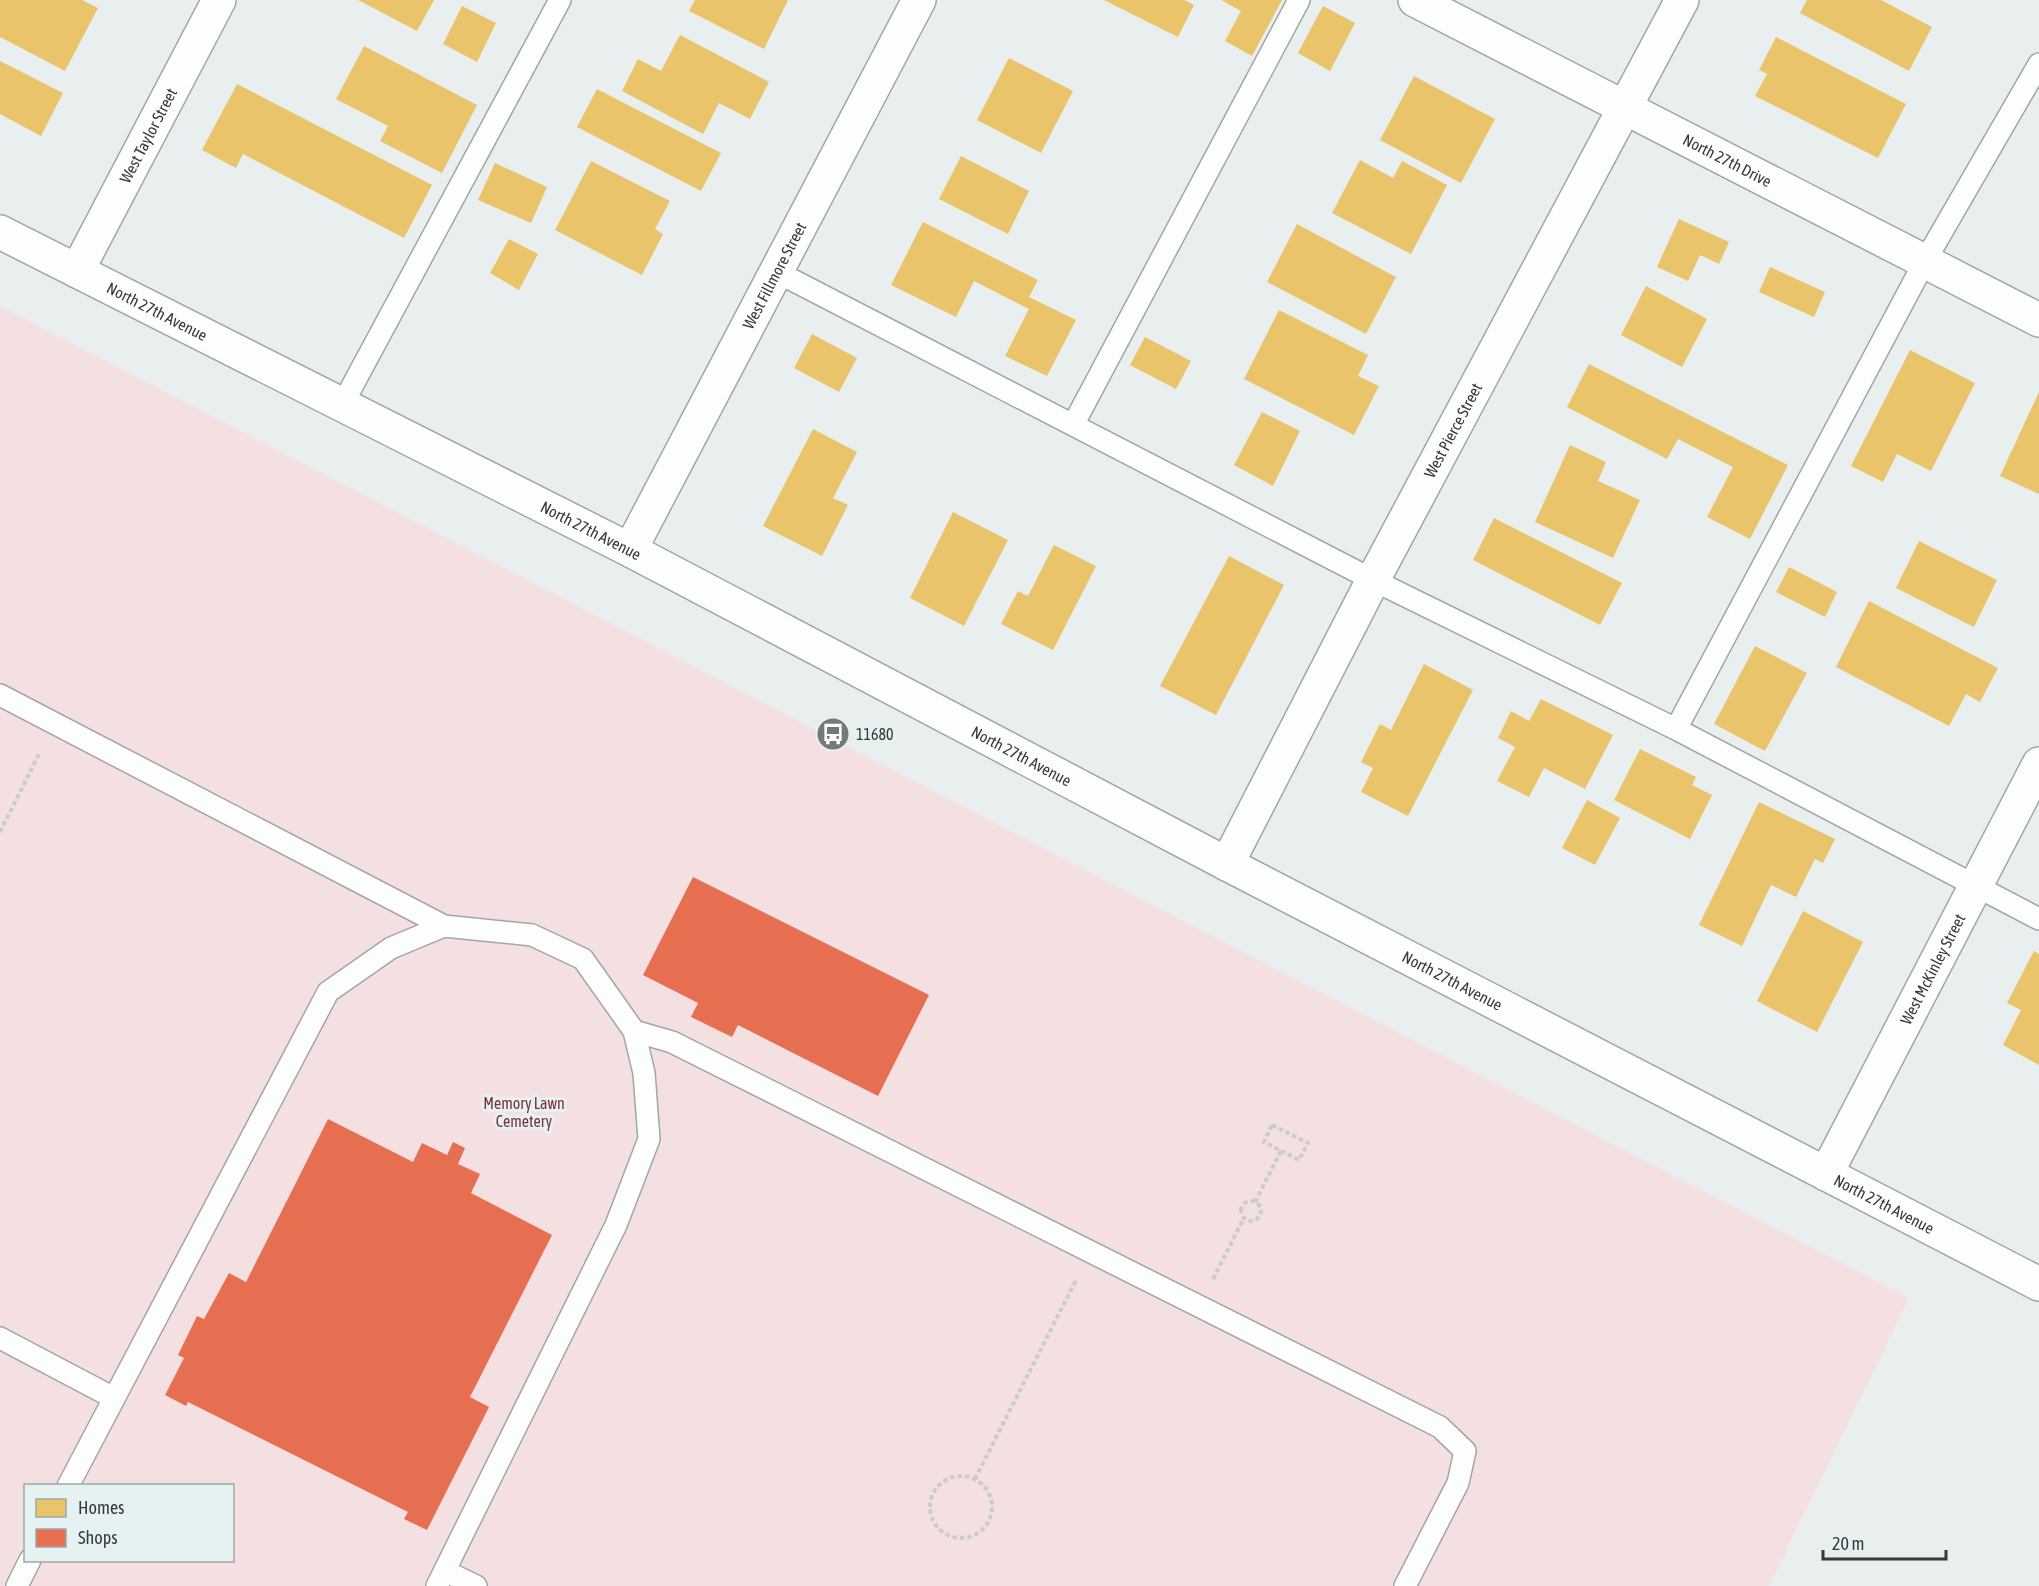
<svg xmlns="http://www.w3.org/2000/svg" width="2039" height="1586" font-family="'Asap Condensed',sans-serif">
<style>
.green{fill:#f4e0e1;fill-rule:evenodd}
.homes{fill:#e9c46a}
.shops{fill:#e76f51}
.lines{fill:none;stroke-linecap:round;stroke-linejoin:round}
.service-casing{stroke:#a2a6a6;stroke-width:24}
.minor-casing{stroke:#a2a6a6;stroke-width:36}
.secondary-casing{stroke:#a2a6a6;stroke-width:36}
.path{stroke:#cacdcd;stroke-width:4;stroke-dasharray:4.5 3;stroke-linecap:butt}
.service{stroke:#fcfdfd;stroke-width:21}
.minor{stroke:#fcfdfd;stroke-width:33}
.secondary{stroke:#fcfdfd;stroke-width:33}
.labels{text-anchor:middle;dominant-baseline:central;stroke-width:6;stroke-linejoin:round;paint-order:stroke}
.street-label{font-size:16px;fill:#353a3a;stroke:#e6f2f2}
.poi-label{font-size:16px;fill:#353a3a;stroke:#e6f2f2;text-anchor:start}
.park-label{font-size:16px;fill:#7c303d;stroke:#e6f2f2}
</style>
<rect width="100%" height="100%" fill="#e9efef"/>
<!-- green -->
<path class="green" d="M0 306 1909 1298 1769 1586H0ZM26 1486H232V1560H26Z"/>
<!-- homes -->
<path class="homes" d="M0 0H82L98 8 65 71 0 37Z
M358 0H434L417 31Z
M695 0H788L764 49 689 11Z
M1104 0H1184L1194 5 1178 37Z
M1221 0H1282L1252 56 1225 41 1241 11Z
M1807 0H1881L1932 27 1909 71 1800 13Z
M462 6 496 23 477 62 443 44Z
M1323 6 1355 23 1330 71 1298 53Z
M680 35 769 82 750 119 719 103 703 134 622 91 638 59 661 71Z
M1776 37 1906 104 1878 158 1755 96 1767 74 1759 70Z
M364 46 477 105 442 173 380 141 388 126 336 99Z
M1009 58 1073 91 1041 153 977 120Z
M0 61 63 93 41 136 0 114Z
M1414 76 1495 119 1461 183 1380 140Z
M237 84 432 185 404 238 243 154 236 168 202 150Z
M597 89 721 153 701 191 577 127Z
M961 156 1029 191 1008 234 939 199Z
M1360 160 1393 178 1402 161 1447 185 1411 254 1332 213Z
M591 161 670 201 655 229 663 234 642 275 555 230Z
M495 163 547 187 531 223 478 200Z
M1679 219 1729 242 1719 264 1700 255 1688 281 1657 267Z
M923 222 1038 280 1029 297 1076 320 1047 376 1005 356 1029 309 974 281 956 317 891 285Z
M1297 224 1396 277 1366 334 1267 282Z
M509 239 538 254 519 290 490 273Z
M1770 267 1825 292 1814 317 1759 292Z
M1646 286 1707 319 1682 367 1621 335Z
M1279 310 1368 355 1358 376 1379 386 1354 435 1244 379Z
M812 334 857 358 839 392 794 368Z
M1145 337 1191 361 1176 389 1130 365Z
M1910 350 1975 383 1931 471 1897 454 1883 482 1851 466Z
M1589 364 1788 465 1750 539 1707 517 1733 467 1678 439 1667 459 1567 407Z
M2039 392V494L2000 476Z
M1262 412 1300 431 1273 486 1234 465Z
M813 429 857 452 833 498 848 505 822 556 763 526Z
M1570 445 1606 462 1598 481 1640 500 1613 558 1535 522Z
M953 512 1008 540 964 626 910 598Z
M1494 518 1622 583 1600 625 1473 560Z
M1919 541 1997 580 1974 627 1896 588Z
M1054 545 1096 566 1053 650 1001 624 1018 591 1028 596Z
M1229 556 1284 585 1216 715 1160 686Z
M1789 567 1837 592 1825 617 1776 592Z
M1869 601 1998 668 1980 702 1966 694 1949 726 1836 667Z
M1755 646 1807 673 1765 751 1714 724Z
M1424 664 1473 690 1408 816 1361 792 1373 768 1361 762 1380 724 1391 730Z
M1541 699 1613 735 1585 789 1544 768 1529 797 1497 781 1515 747 1498 738 1511 711 1529 721Z
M1640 749 1696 777 1692 785 1712 795 1690 839 1614 800Z
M1587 800 1620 818 1595 865 1562 848Z
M1759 802 1835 839 1823 863 1815 859 1796 897 1771 885 1742 946 1699 925Z
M1803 911 1863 942 1817 1032 1757 1001Z
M2034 951 2039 954V1065L2003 1045 2021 1010 2007 1003Z"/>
<!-- shops -->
<path class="shops" d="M693 877 929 995 878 1096 738 1025 732 1037 691 1017 698 1003 643 975Z
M328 1119 413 1162 422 1143 447 1155 453 1142 465 1148 458 1164 480 1174 471 1193 552 1235 470 1397 489 1407 427 1530 404 1519 408 1512 188 1402 186 1406 165 1395 184 1358 178 1355 197 1316 204 1319 229 1273 246 1282Z"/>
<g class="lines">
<!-- service casing -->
<g class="service-casing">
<path id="service" d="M775 271 1373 580 1676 729 2039 919
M342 405 560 0
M1073 425 1299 0
M0 695 444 926
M1676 729 1925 261 2039 64
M634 1031 672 1042 1440 1427 1465 1451 1458 1483 1405 1586
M0 1338 112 1397
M68 1486 328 992 391 948 444 926 532 935 583 959 634 1031 644 1073 649 1139 616 1225 437 1586
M445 1571 476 1586
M17 1586 30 1560"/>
</g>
<!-- minor casing -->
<g class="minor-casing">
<g id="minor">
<path id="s1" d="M1415 0 2039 320"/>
<path id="s2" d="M77 271 219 0"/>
<path id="s3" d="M630 550 919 0"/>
<path id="s4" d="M1227 864 1373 580 1682 0"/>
<path id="s5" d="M1826 1174 2039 764"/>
</g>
</g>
<!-- secondary casing -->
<g class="secondary-casing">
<g id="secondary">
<path id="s6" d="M0 232 630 550 1227 864 2039 1284"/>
</g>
</g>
<!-- path -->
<path class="path" d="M0 832 40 752
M1272 1125 1308 1143 1299 1160 1264 1142Z
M1241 1211a10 10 0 1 1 20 0a10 10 0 1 1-20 0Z
M1255 1202 1281 1151
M1213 1279 1244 1218
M930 1507a31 31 0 1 1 62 0a31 31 0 1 1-62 0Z
M975 1479 1075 1282 1073 1280"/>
<!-- service -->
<use href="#service" class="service"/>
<!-- minor -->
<use href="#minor" class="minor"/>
<!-- secondary -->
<use href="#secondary" class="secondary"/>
</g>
<!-- icons -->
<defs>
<g id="bus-disc" transform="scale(1.725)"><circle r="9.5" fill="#747979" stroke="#e6f2f2"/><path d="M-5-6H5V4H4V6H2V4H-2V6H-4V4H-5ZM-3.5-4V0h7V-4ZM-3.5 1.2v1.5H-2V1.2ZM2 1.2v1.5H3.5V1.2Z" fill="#fff"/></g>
</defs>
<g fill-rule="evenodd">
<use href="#bus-disc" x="833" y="734"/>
</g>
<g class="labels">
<!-- street labels -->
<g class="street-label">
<text stroke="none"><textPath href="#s2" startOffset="153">West Taylor Street</textPath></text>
<text stroke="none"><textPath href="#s1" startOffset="351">North 27th Drive</textPath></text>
<text stroke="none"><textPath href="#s3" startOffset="310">West Fillmore Street</textPath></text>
<text stroke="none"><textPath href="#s6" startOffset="176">North 27th Avenue</textPath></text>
<text stroke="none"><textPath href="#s4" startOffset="489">West Pierce Street</textPath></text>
<text stroke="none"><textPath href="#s6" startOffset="662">North 27th Avenue</textPath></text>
<text stroke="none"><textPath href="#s6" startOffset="1148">North 27th Avenue</textPath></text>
<text stroke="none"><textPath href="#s5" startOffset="231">West McKinley Street</textPath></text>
<text stroke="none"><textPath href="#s6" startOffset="1634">North 27th Avenue</textPath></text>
<text stroke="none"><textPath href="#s6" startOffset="2120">North 27th Avenue</textPath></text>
</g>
<!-- poi labels -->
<g class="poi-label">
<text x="856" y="734">11680</text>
</g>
<!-- park labels -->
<g class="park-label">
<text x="524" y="1103">Memory Lawn<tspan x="524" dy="18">Cemetery</tspan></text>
</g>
</g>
<!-- legend -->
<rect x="24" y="1484" width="210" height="78" fill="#e6f2f2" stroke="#9fa8a8" stroke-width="1.5"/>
<rect x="36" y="1499" width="30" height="18" fill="#e9c46a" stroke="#9fa8a8" stroke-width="1.5"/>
<text x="78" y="1514" font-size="18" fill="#353a3a">Homes</text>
<rect x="36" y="1529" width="30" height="18" fill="#e76f51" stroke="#9fa8a8" stroke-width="1.5"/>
<text x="78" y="1544" font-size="18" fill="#353a3a">Shops</text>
<!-- scale -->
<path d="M1823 1550v9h123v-9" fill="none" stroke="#353a3a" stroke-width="3"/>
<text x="1832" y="1550" font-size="18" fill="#353a3a" stroke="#e6f2f2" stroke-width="4.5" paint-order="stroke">20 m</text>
</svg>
